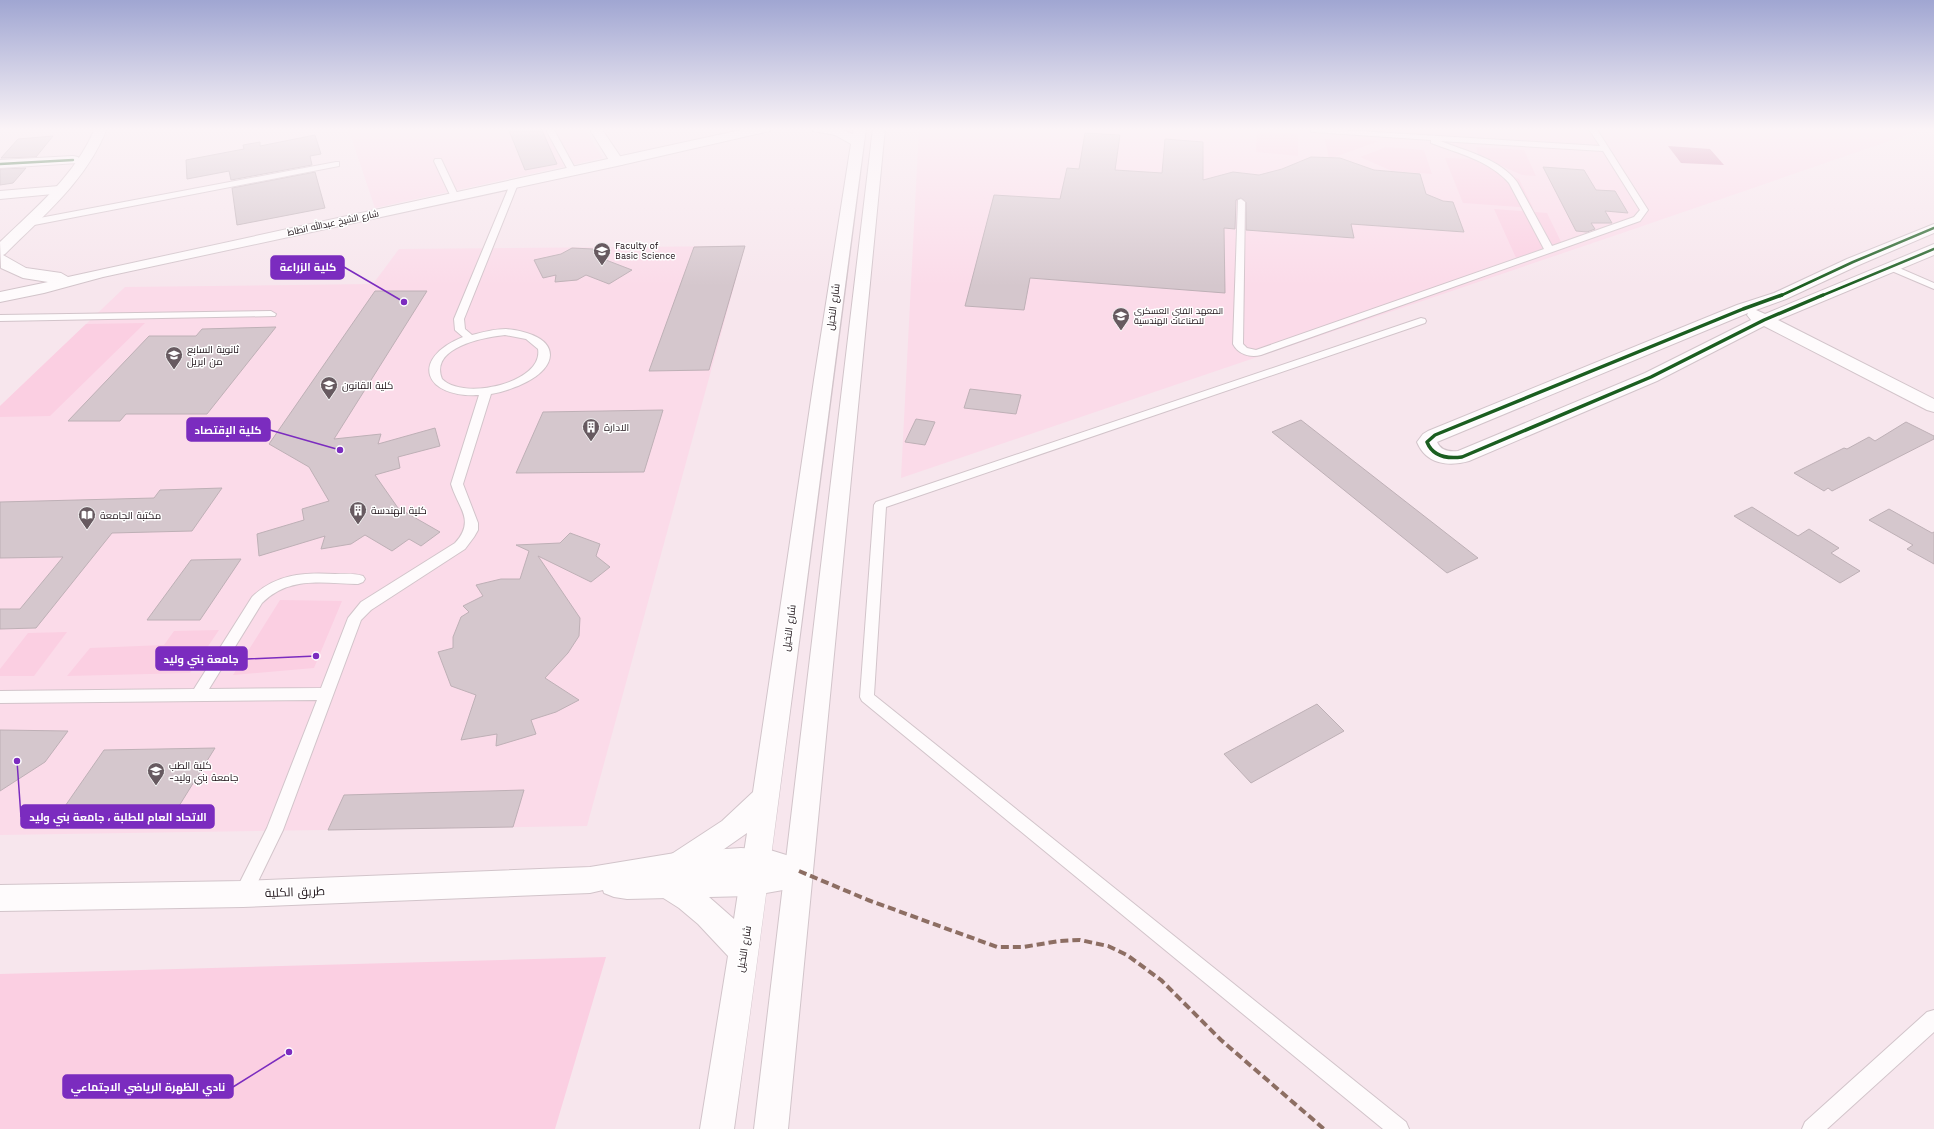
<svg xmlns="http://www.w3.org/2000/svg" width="1934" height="1129" font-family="'Work Sans',Cairo,sans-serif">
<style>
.built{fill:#fbdbe9}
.green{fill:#fbcfe2}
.water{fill:#d591b2}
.building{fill:#d5c7cd;stroke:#beb0b6}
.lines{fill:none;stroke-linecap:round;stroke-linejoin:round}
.lane-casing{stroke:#d2c4ca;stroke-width:2}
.street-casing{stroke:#d2c4ca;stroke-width:2}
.secondary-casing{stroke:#d2c4ca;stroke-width:2}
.primary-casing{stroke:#d2c4ca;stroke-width:2}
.lane{fill:#fefbfc;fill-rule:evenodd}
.street{fill:#fefbfc;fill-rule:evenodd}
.secondary{fill:#fefbfc;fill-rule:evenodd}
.primary{fill:#fefbfc;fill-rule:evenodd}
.quiet{stroke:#8d6e63;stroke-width:4;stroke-dasharray:8 4;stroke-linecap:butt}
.cycleway-far1-casing{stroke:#fff;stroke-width:4}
.cycleway-casing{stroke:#fff;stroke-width:5.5}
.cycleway-far1{stroke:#1b5e20;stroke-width:2.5}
.cycleway{stroke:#1b5e20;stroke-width:3.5}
.labels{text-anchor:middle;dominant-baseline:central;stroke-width:3;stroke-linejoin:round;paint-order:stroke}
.far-street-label{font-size:9px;fill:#1a0e14;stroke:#fff}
.far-poi-label{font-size:9px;fill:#1a0e14;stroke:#fff;text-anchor:start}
.street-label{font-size:10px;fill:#1a0e14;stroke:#fff}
.poi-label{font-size:10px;fill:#1a0e14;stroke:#fff;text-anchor:start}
.near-street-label{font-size:12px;fill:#1a0e14;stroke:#fff}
.leader{fill:none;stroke:#7b2cbf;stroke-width:1.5}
.callout-dot{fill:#7b2cbf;stroke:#fff;stroke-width:1.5}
.callout{fill:#7b2cbf;stroke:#7b2cbf;stroke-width:1.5}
.callout-label{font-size:11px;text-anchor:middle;font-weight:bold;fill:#fff}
</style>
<rect width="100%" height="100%" fill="#f7e6ed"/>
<!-- built -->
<path class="built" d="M348 128H584L603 158 375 208Z
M919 128H1927L1631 230 901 478Z
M745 246 587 826 0 835V406L125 287 373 284 399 249Z"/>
<!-- green -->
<path class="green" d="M1257 131 1298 134V156L1256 152Z
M1325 139 1379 141 1329 159Z
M1386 147 1424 150 1432 174 1392 171 1360 157Z
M1476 147 1524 150 1536 176 1522 175 1479 156Z
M1445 158 1471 159 1519 179 1533 208 1463 203Z
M1494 209 1547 213 1563 246 1517 260Z
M145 323 50 416 0 417V406L86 324Z
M280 600 342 601 314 668 233 675Z
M219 630 190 673 67 676 90 648 164 645 174 631Z
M67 632 34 676H0V669L28 633Z
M606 957 555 1129H0V974Z"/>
<!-- water -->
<path class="water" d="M1668 146 1710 149 1724 165 1681 163Z"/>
<!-- building -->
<path class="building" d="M508 128H541L557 164 525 170Z
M1085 133 1120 135 1115 170 1162 173 1165 139 1203 142V180L1233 172 1259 175 1282 169 1311 157 1340 158 1374 170 1420 174 1426 194 1443 201 1453 202 1464 232 1351 224 1354 238 1246 230V202L1241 198 1236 200 1235 229 1224 228 1225 293 1030 278 1024 310 965 306 994 195 1060 199 1067 168 1079 169Z
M315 135 321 154 310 156 312 165 231 180 229 171 187 179 186 160 244 149 243 145 260 142V146Z
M53 136 36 157 1 158 18 139Z
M1543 167 1584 170 1596 190 1615 191 1628 213 1605 211 1612 223H1591L1595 229 1587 232 1576 231Z
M26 168 13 183 0 185V169Z
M315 172 325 208 237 225 232 188Z
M745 246 709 370 649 371 694 247Z
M572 248 593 249 606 260 632 270 609 284 586 275 577 280 555 282 556 275 543 278 534 260 561 254Z
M375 291H427L334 439 381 434 378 444 435 428 440 446 398 457 400 468 375 475 398 508 440 532 421 546 409 539 392 551 365 535 351 544 321 549 325 536 259 556 257 534 304 520 302 509 329 501 309 467 269 444Z
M276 327 207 414H126L120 421H68L149 336H196L202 329Z
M970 389 1021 395 1016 414 964 408Z
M663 410 644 472 516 473 543 412Z
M916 419 935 422 925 445 905 442Z
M1301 420 1478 558 1447 573 1272 432Z
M1906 422 1934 436V439L1832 491 1828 488 1824 491 1794 473 1844 448 1847 449 1869 437 1875 441Z
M222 488 192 531 112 533 36 628 0 629V609H20L63 557 0 558V502L154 498 160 490Z
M1752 507 1798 536 1809 529 1839 548 1831 553 1860 571 1840 583 1734 516Z
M1889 509 1932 533 1934 532V564L1907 549 1913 545 1869 520Z
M570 533 600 544 596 556 610 567 591 582 538 556 580 618 579 636 568 653 545 678 579 700 556 712 531 720 536 734 496 746 497 734 461 740 476 695 451 686 438 652 453 648V637L461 617 469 612 463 606 483 596 476 585 501 579H520L529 551 516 545 560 543Z
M241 559 200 620H147L191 560Z
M1317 704 1344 731 1251 783 1224 754Z
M0 730 68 731 45 762 0 791Z
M215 748 179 806 63 809 104 750Z
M524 790 513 827 328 830 344 795Z"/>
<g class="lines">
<!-- lane casing -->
<g class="lane-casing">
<path id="lane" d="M545 128H553L577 172 576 174H570L569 172Z
M1311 128 1600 146 1588 128H1596L1648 210 1640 221 1261 355C1250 358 1238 354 1233 344L1238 200 1241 199 1245 202 1243 344 1247 348 1256 350 1544 249 1509 183C1490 161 1458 153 1431 143V140L1314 132H1311ZM1440 141 1603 151 1640 210 1634 217 1552 246 1517 182C1500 159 1466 151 1440 141Z
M435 159H441L442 161 459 197 458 199 455 200 451 197 434 161Z
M336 162H339V166L29 226 25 223 29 220Z
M511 182H514L518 184 464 319 465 329 472 335C483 332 495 329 506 329 520 330 550 336 550 355 549 378 508 391 491 394L463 484 478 523V530L474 537 465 549 371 610 361 620 283 830 249 900 243 902 237 900 234 894 267 828 317 700 0 703V691L194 689 252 597C275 574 304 572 335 574 344 574 354 573 363 576L365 579 363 582 358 584C322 583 289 576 262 603L209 689 321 688 348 618 361 602 455 543C476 520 458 508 451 484L479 395C424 398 409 359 463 337L455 330 454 319ZM505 335 526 339 538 349C544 383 463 401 442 379 429 347 485 337 505 335Z
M1890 264 1934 283V289L1887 269 1885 267 1887 265Z
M271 311 276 314 275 316 0 321V315Z
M1421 318 1425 319 1426 321 1425 323 886 507 874 695 1406 1122 1409 1129H1383L862 701 860 697 874 505 876 502Z
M1934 1010V1032L1827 1129H1802L1805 1122 1927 1012Z"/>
</g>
<!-- street casing -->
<g class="street-casing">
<path id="street" d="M589 128H601L624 162 622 165H612Z
M73 156 78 157 80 160 78 163 0 168V160Z
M59 186 64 187 66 190 64 193 0 199V191Z
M1934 224V233L1859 265 1786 299 1756 310 1765 314 1934 244V255L1778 320 1934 399V412L1927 410 1764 326 1657 381 1469 461C1448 467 1426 464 1417 442L1423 434 1428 431 1737 305 1774 293 1847 259ZM1748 313 1747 315 1751 320 1645 373 1458 451C1449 452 1441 451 1437 442Z"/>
</g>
<!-- secondary casing -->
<g class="secondary-casing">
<path id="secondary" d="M741 848 770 850 809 862 813 871 809 880 783 890 750 896 627 899 614 897 604 893 603 890 590 893 243 907 0 911V885L243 881 590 867 681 852Z"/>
</g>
<!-- primary casing -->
<g class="primary-casing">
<path id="primary" d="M95 128H107C88 179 43 216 5 254L3 255 26 268 61 273 68 277 750 128H771L770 131 765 132 617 166 103 277 44 293 0 302V292L48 282 23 278 1 268 0 242C35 208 76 175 95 128Z
M812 128H836L853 134 854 128H866C821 461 781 796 734 1129H700L728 956 698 924 679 908 657 894 653 885 657 876 666 872 663 866 667 857 722 821 753 792 814 380 851 144 835 135 813 131ZM747 833 734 919 709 897 680 878 687 875Z
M873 128H885L788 1129H754Z"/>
</g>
<!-- lane -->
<use href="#lane" class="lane"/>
<!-- street -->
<use href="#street" class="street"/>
<!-- secondary -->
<use href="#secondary" class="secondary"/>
<!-- primary -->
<use href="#primary" class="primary"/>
<!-- quiet -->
<path class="quiet" d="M799 871 868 900 997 947H1023L1059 941 1080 940 1108 946 1127 955 1161 980 1221 1040 1324 1129"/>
<!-- cycleway-far1 casing -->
<g class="cycleway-far1-casing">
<path id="cycleway-far1" d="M0 164 73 160
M1780 296 1853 262 1934 228
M1821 296 1934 249"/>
</g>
<!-- cycleway casing -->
<g class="cycleway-casing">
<path id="cycleway" d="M1782 295 1743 309 1435 435 1427 442C1433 457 1447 459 1462 457L1651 377 1764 320 1823 295"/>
</g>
<!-- cycleway-far1 -->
<use href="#cycleway-far1" class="cycleway-far1"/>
<!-- cycleway -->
<use href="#cycleway" class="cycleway"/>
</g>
<!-- sky -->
<linearGradient id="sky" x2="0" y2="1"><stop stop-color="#a0a6d2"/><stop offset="0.45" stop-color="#fbf4f7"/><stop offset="1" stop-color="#fbf4f7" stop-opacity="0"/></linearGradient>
<rect width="1934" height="286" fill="url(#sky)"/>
<!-- icons -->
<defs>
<g id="university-pin" transform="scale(0.9)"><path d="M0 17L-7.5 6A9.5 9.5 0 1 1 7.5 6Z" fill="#675a60" stroke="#fff"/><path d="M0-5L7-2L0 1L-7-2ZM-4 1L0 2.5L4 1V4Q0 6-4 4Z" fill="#fff"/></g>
<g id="school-pin" transform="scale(0.9)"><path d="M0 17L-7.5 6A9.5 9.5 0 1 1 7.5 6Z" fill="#675a60" stroke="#fff"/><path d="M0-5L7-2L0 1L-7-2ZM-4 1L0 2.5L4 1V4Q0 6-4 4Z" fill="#fff"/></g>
<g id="building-pin" transform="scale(0.9)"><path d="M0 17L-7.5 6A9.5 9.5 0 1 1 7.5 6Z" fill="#675a60" stroke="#fff"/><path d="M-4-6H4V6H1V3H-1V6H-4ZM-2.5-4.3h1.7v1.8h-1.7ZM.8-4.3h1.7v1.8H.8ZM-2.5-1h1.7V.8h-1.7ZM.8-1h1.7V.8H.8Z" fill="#fff"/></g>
<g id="library-pin" transform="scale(0.9)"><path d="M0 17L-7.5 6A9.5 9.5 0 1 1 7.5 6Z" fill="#675a60" stroke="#fff"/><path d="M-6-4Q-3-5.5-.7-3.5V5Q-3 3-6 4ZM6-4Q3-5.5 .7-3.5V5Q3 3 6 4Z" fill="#fff"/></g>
</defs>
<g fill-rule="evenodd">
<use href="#university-pin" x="602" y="251"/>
<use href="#university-pin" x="1121" y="316"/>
<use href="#school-pin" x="174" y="355"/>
<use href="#university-pin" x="329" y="385"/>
<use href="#building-pin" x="591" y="427"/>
<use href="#building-pin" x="358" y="510"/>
<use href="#library-pin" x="87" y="515"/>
<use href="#university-pin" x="156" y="771"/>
</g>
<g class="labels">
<!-- far-street labels -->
<g class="far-street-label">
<text transform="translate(333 223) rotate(-12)">شارع الشيخ عبدالله انطاط</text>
</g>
<!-- far-poi labels -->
<g class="far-poi-label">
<text x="615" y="246">Faculty of<tspan x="615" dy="10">Basic Science</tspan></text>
<text x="1134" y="311">المعهد الفني العسكري<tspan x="1134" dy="10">للصناعات الهندسية</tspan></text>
</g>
<!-- street labels -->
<g class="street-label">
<text transform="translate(833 307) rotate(-82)">شارع النخيل</text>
<text transform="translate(789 628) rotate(-82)">شارع النخيل</text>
<text transform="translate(744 949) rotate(-81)">شارع النخيل</text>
</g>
<!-- poi labels -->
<g class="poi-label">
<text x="187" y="349">ثانوية السابع<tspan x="187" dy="12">من ابريل</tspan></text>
<text x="342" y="385">كلية القانون</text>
<text x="604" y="427">ِالادارة</text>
<text x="371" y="510">كلية الهندسة</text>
<text x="100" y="515">مكتبة الجامعة</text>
<text x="169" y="765">كلية الطب<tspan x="169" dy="12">-جامعة بني وليد</tspan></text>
</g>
<!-- near-street labels -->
<g class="near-street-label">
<text transform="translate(295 892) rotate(-2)">طريق الكلية</text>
</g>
</g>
<!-- callouts -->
<path class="leader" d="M404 302L344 267M340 450L270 430M316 656L247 659M17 761L21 817M289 1052L233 1087"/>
<g class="callout-dot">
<circle cx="404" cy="302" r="4"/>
<circle cx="340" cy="450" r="4"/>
<circle cx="316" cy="656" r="4"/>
<circle cx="17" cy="761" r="4"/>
<circle cx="289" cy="1052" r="4"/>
</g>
<g class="callout">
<rect x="271" y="256" width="73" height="23" rx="4"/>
<rect x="187" y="418" width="83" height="23" rx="4"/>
<rect x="156" y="647" width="91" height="23" rx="4"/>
<rect x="21" y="805" width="193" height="23" rx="4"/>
<rect x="63" y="1075" width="170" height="23" rx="4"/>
</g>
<g class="callout-label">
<text x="308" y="271">كلية الزراعة</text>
<text x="228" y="434">كلية الإقتصاد</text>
<text x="201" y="663">جامعة بني وليد</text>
<text x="118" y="821">الاتحاد العام للطلبة ، جامعة بني وليد</text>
<text x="148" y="1091">نادي الظهرة الرياضي الاجتماعي</text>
</g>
</svg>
